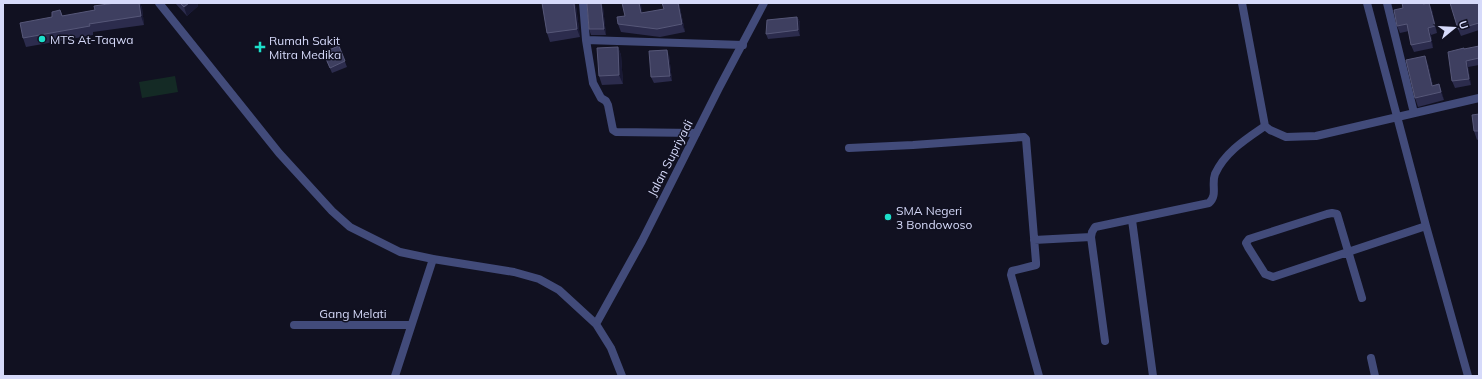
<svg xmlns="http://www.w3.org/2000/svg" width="1482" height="379" font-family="Mulish,sans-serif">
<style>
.green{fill:#142a25}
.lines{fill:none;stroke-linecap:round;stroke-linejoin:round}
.minor{stroke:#424b7a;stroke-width:8}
.tertiary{stroke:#424b7a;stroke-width:8}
.wall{fill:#2c2c4d}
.shaded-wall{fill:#191934}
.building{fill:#3e3f60;stroke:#565778}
.poi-dot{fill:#1ddfca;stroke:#111121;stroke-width:1.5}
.labels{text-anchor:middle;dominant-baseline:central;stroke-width:3;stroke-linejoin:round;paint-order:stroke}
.poi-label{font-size:12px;fill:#d6dafa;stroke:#111121;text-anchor:start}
.street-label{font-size:12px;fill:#d6dafa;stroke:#111121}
</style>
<rect width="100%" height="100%" fill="#111121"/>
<!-- green -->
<path class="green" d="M175 76 178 92 142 98 139 82Z"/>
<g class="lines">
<!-- minor -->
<path class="minor" d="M583 3 586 40 593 83 601 98 606 101 608 105 613 130 616 132 696 133
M1242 3 1265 126 1270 130 1286 137 1316 136 1479 98
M1367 3 1426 226 1468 376
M1387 3 1414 113
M586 40 743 45
M849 148 913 145 1024 137 1026 139 1036 262V265L1012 271 1011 275 1039 376
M1132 220 1153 376
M1034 240 1091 237
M1362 298 1337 214 1332 213 1327 214 1249 239 1246 243 1248 247 1265 274 1273 277 1426 226
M294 325H411
M1105 341 1091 237 1092 232 1095 227 1209 203C1218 195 1211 185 1215 174 1225 152 1246 139 1265 126
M1371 358 1375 376
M395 376 433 259"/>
<!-- tertiary -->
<path class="tertiary" d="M159 3 279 153 332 211 350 227 400 252 433 259 514 272 539 279 559 290 596 324 611 348 622 376
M596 324 642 241 719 88 764 3"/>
</g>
<!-- wall -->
<path class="wall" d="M115 3H140L142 8 144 25 93 32V35L26 47 23 38 52 17 60 10 63 16 95 10Z
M175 3H197L198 6 187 16Z
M679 3 685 32 660 37 621 32 618 24 625 16 664 9Z
M1479 3V30L1461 36 1458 29Z
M1424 4 1432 10 1437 33 1431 35 1433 48 1414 52 1411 45 1409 31 1400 33 1397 26Z
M576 6 580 37 550 42 547 33Z
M603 7 606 35H591L589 29Z
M797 17 800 22V36L768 39 766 34Z
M339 46 347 67 332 73 323 52Z
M1479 46V65L1468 67 1471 85 1455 88 1452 81 1464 49Z
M618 47 621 55 623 84 602 85 599 76Z
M669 55 672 81 654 83 651 77Z
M1428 64 1433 86 1439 84 1444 100 1418 107 1415 98Z
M1479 114V139L1477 140 1474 131Z"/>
<!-- shaded-wall -->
<path class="shaded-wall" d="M139 3H140L142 8 144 25 141 16Z
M189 3H197L198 6 187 16 184 7Z
M574 3H575L576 6 580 37 577 29Z
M601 3 603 7 606 35 604 29Z
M639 3H641L644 21 641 13Z
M678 3H679L685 32 682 24Z
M1429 3 1432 10 1437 33 1435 26Z
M797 17 800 22V36L798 30Z
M1428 28 1431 35 1433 48 1431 41Z
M618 47 621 55 623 84 619 75Z
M667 50 669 55 672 81 670 76Z
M1425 56 1428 64 1435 94 1432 86Z
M1466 61 1468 67 1471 85 1469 79Z
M1439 84 1442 92 1444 100 1441 92Z"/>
<!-- building -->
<path class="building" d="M115 3H139L141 16 89 24 90 26 23 38 20 23 52 17V12L60 10 62 16 95 10 94 6Z
M180 3H189L184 7Z
M542 3H574L577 29 547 33Z
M587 3H601L604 29H589Z
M622 3H639L641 13 664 9 662 3H678L682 24 657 29 618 24 617 17 625 16Z
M1402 3H1423V4L1429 3 1435 26 1428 28 1431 41 1411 45 1407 24 1397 26 1394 10 1403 8Z
M1450 3H1479V23L1458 29Z
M797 17 798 30 766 34 767 20Z
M339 46 345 61 330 68 323 52Z
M1479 46V58L1466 61 1469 79 1452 81 1448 52 1464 48V49Z
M618 47 619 75 599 76 597 48Z
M667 50 670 76 651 77 649 51Z
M1425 56 1432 86 1439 84 1441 92 1415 98 1406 60Z
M1479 114V131H1474L1472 115Z"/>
<!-- markers -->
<g class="poi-dot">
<circle cx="42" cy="39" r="4"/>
<path d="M258 41h4v4h4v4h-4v4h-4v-4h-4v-4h4z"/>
<circle cx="888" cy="217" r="4"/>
</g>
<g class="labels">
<!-- poi labels -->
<g class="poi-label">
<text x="50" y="39">MTS At-Taqwa</text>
<text x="269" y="40">Rumah Sakit<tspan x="269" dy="14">Mitra Medika</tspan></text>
<text x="896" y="210">SMA Negeri<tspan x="896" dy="14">3 Bondowoso</tspan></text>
</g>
<!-- street labels -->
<g class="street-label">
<text transform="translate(670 158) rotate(-63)">Jalan Supriyadi</text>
<text x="353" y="313">Gang Melati</text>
</g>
</g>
<!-- border -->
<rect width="1482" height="379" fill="none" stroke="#d6dafa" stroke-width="8"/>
<!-- north arrow -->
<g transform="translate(1454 28) rotate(72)" stroke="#111121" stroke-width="3" paint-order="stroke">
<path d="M0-3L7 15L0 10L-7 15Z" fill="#d6dafa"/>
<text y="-6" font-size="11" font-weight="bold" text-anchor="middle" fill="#d6dafa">U</text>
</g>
</svg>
